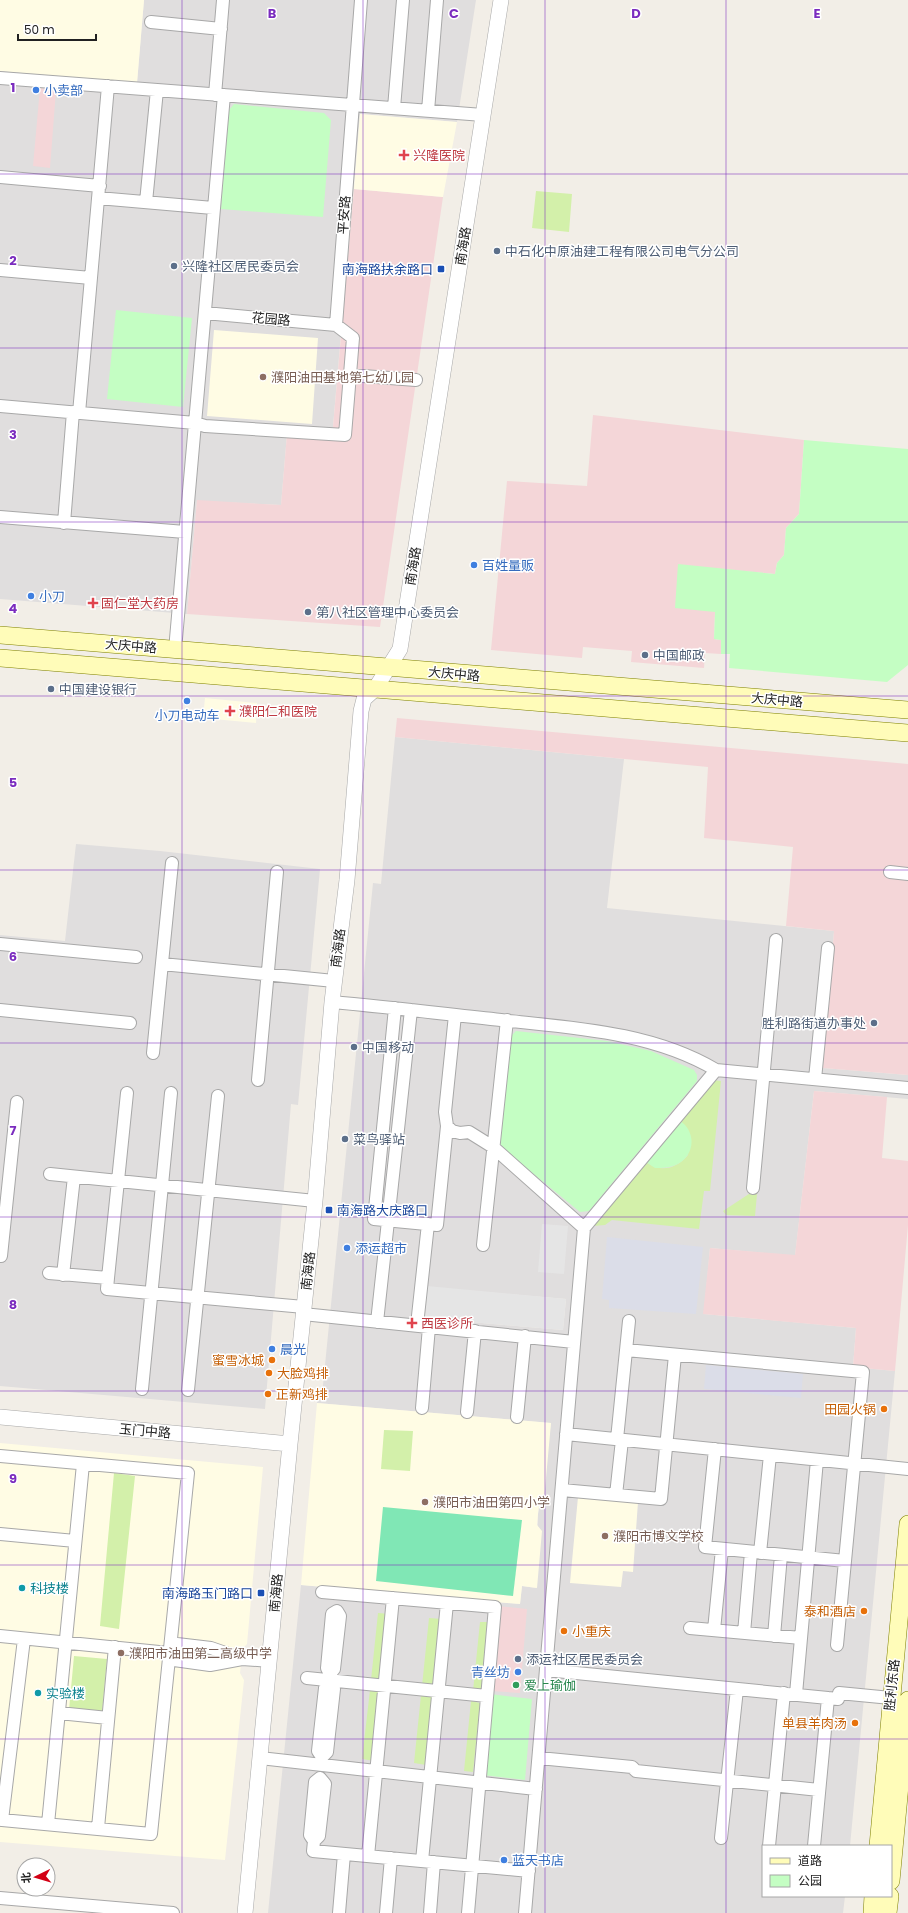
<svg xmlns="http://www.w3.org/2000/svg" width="908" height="1913" font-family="Poppins,'Noto Sans SC',sans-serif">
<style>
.residential{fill:#e0dede;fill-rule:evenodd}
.commercial{fill:#f4d6d8}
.education{fill:#fffce4}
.grass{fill:#d3f0aa}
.park{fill:#c4fec3}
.pitch{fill:#80e7b5}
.parking{fill:#e5e5e5}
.plaza{fill:#dbdde8}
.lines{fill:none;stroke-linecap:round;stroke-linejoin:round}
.minor-casing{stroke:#a8a8a8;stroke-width:14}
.tertiary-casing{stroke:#a8a8a8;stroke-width:16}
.secondary-casing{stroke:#7f8100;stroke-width:18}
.minor{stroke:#fff;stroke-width:12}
.tertiary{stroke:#fff;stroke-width:15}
.secondary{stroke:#fffcb9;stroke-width:17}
.grid{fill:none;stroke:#7b2cbf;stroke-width:1;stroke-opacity:0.55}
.shop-dot{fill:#3f7fe0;stroke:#fff;stroke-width:1.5}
.health-dot{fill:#e0444e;stroke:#fff;stroke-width:1.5}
.service-dot{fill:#5c6f8a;stroke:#fff;stroke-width:1.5}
.transit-dot{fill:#1a4fb4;stroke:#fff;stroke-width:1.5}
.education-dot{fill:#8d6e63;stroke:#fff;stroke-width:1.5}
.food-dot{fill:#e8710a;stroke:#fff;stroke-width:1.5}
.culture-dot{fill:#0f9aa8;stroke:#fff;stroke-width:1.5}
.leisure-dot{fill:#2e9e5b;stroke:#fff;stroke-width:1.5}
.labels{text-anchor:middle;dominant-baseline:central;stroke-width:3;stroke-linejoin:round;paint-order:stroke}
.shop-label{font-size:13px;fill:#366cbe;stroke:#fff;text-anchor:start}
.health-label{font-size:13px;fill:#be3a42;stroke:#fff;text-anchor:start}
.street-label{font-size:13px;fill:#212121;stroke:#fff}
.service-label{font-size:13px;fill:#4e5e75;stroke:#fff;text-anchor:start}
.transit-label{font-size:13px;fill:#164399;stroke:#fff;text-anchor:end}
.education-label{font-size:13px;fill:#785e54;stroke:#fff;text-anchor:start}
.food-label{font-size:13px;fill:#c56008;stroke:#fff;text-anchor:end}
.culture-label{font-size:13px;fill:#0d838f;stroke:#fff;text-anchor:start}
.leisure-label{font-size:13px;fill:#27864d;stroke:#fff;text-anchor:start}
.grid-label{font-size:13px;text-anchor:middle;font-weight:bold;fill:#7b2cbf;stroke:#fff;stroke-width:3;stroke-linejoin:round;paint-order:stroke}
</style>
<rect width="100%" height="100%" fill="#f2eee7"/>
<!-- residential -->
<path class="residential" d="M144 0H476L457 122 360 114 332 438 287 434 281 505 197 501 187 614 0 599V71L137 83Z
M395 737 624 759 607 908 834 931 823 1068 908 1075V1099L814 1091 795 1256 710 1248 704 1314 856 1328 853 1367 895 1371 850 1846H763V1896H845L843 1913H268L301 1585 520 1604 522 1586 536 1588 538 1514 551 1423 317 1403 318 1395H322L373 883 381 884ZM427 1287 566 1299 563 1330 425 1318Z
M76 844 160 851 320 869 298 1105 291 1104 265 1409 0 1386V935L65 941Z"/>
<!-- commercial -->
<path class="commercial" d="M40 88 56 90 50 168 33 166Z
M354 189 443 197 380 627 187 614 197 500 281 505 287 434 332 438Z
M593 415 804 440 799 514 786 528 784 555 777 563 775 574 678 565 715 612 714 639 721 640V654L705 653 704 668 631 662 632 651 583 647 582 658 491 650 507 481 587 486Z
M397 718 908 764V1075L823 1068 834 931 786 926 793 847 704 838 708 767 395 737Z
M814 1091 887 1097 882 1158 908 1161V1225L895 1371 853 1367 856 1328 703 1314 710 1248 795 1255Z
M498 1606 527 1609 520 1693 491 1691Z"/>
<!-- education -->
<path class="education" d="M0 0H144L137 83 0 71Z
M360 114 457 122 443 197 354 189Z
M214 330 318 338 312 424 207 416Z
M205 698 257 703 256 723 203 718Z
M317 1403 551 1423 544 1500 539 1505 538 1514 537 1525 542 1531 537 1588 522 1586 520 1604 301 1585Z
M0 1443 263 1467 247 1644 243 1648 240 1673 244 1680 225 1860 0 1842Z
M578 1497 638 1502 633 1572 623 1571 621 1587 570 1583Z"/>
<!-- grass -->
<path class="grass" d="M536 191 572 194 569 232 532 228Z
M713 1080 721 1081 710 1191H704L699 1229 612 1220 605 1225 593 1226 646 1162C661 1173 676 1169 688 1155L679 1120Z
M755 1190 757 1194 755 1216 726 1215 723 1211Z
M384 1430 413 1431 410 1471 381 1469Z
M114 1473 135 1476 119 1629 100 1626Z
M378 1613 390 1614 383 1682 371 1680Z
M429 1618 442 1619 435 1687 422 1686Z
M480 1622H489L482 1692 473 1691Z
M74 1656 107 1659 102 1713 69 1710Z
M370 1690 382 1692 375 1761 362 1759Z
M421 1695 433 1696 426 1765 414 1763Z
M471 1701 480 1703 473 1772 464 1771Z"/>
<!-- park -->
<path class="park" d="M234 104 324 113 331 120 323 217 221 209 229 110Z
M116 310 192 318 183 407 107 399Z
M804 440 908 449V665L887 682 729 668 730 654H721V640L714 639 715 612 675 608 678 564 775 574 777 563 784 555 786 528 799 514Z
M516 1031 607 1041 651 1051 694 1070 697 1075V1081L589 1211 580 1212 502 1148 500 1143 511 1036Z
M679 1120C698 1132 695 1159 673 1166 667 1168 661 1168 655 1168L646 1162Z
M490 1694 532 1699 525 1780 483 1775Z"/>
<!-- pitch -->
<path class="pitch" d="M383 1507 522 1520 513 1596 376 1581Z"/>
<!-- parking -->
<path class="parking" d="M542 1224 568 1226 564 1274 538 1272Z
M427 1286 566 1299 563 1330 425 1318Z"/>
<!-- plaza -->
<path class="plaza" d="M607 1237 703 1247 696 1314 609 1308V1300L602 1299Z
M706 1365 803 1374 801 1398 704 1389Z"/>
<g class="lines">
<!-- minor casing -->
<g class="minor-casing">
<path id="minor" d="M151 22 221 29
M0 78 483 115
M215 95 223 0
M394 108 403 0
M428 111 437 0
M0 177 100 186
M98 198 213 208
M146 202 157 90
M0 270 91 278
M205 313 336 325
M336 325 361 0
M350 375 416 380
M0 406 195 423 205 426 345 435 353 338 336 325
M79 413 108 86
M0 517 185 532
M64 523 73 412
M175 650 224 95
M890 872 908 874
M0 944 136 957
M162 964 334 981
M332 1002C388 1007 445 1014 501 1020 574 1028 652 1032 716 1070L908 1088
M395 1008 374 1219 437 1225 447 1126
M0 1010 130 1023
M455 1015 445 1112 447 1126 452 1131 460 1133 469 1132 493 1147 584 1228
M153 1053 172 863
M815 1079 828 948
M258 1080 277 872
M50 1174 315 1201
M753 1188 776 940
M483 1245 507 1020
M1 1256 17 1102
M49 1273 108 1278 107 1289 304 1307
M63 1275 74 1177
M108 1278 127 1093
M303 1314 574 1342
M377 1322 411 1010
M417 1325 428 1224
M626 1350 863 1372 837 1645
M142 1389 171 1093
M188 1390 218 1096
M422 1408 429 1327
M467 1412 475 1331
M517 1417 525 1336
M566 1434 908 1469
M617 1439 629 1321
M715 1449 705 1547 845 1561
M0 1456 188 1473 151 1834 2 1820 24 1639
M562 1490 661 1499 675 1355
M616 1495 622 1440
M0 1534 75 1541
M760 1553 770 1455
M322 1592 495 1607 468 1913
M337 1611 340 1616 334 1669 330 1674 327 1668 332 1614Z
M690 1628 801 1638
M714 1630 722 1549
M744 1633 751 1552
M0 1636 169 1653 174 1660 210 1665 242 1659 270 1661
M774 1636 781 1555
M169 1653 177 1644 211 1648 240 1658
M546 1670 838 1699 839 1693 891 1698
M307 1678 487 1696
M330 1683 334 1689 327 1752 322 1757 318 1751 325 1688Z
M796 1694 817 1460
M59 1713 108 1718
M260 1758 536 1789
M539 1758 632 1767 636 1771 819 1790
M320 1778 325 1784 319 1836 314 1841 310 1835 315 1782Z
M48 1824 83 1464
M98 1828 115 1647
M721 1838 737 1689
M314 1841 313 1851 529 1871
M769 1846 784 1693
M814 1846 828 1698
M368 1856 393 1598
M422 1861 447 1603
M0 1898 173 1913
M339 1913 344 1854
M386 1913 391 1858
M430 1913 434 1862
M525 1913 584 1228 716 1070"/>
</g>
<!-- tertiary casing -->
<g class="tertiary-casing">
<path id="tertiary" d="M0 1417 290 1444
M245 1913 290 1444 315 1201 332 1002 347 880 361 711 364 699 375 689 400 649 501 0"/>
</g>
<!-- secondary casing -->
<g class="secondary-casing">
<path id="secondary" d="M0 635 908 710
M0 658 908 733
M878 1846 908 1524
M891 1881 908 1700
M872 1913 873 1896
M888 1913 890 1896"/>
</g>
<!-- minor -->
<use href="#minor" class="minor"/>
<!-- tertiary -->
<use href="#tertiary" class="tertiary"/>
<!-- secondary -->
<use href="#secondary" class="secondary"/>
</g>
<!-- grid -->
<path class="grid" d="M182 0V1913M363 0V1913M545 0V1913M726 0V1913M0 174H908M0 348H908M0 522H908M0 696H908M0 870H908M0 1043H908M0 1217H908M0 1391H908M0 1565H908M0 1739H908"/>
<!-- markers -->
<g class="shop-dot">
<circle cx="36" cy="90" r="4"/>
<circle cx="474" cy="565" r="4"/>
<circle cx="31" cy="596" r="4"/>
<circle cx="187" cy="701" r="4"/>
<circle cx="347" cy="1248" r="4"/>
<circle cx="272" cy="1349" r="4"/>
<circle cx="518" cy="1672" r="4"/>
<circle cx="504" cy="1860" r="4"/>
</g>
<g class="health-dot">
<path d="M402 149h4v4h4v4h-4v4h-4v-4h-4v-4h4z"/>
<path d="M91 597h4v4h4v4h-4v4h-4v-4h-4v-4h4z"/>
<path d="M228 705h4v4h4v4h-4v4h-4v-4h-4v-4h4z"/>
<path d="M410 1317h4v4h4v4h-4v4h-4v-4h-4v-4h4z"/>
</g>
<g class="service-dot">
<circle cx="497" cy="251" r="4"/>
<circle cx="174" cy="266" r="4"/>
<circle cx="308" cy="612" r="4"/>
<circle cx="645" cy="655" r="4"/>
<circle cx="51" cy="689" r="4"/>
<circle cx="874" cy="1023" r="4"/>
<circle cx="354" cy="1047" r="4"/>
<circle cx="345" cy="1139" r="4"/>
<circle cx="518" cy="1659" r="4"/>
</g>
<g class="transit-dot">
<rect x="437" y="265" width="8" height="8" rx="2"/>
<rect x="325" y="1206" width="8" height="8" rx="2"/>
<rect x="257" y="1589" width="8" height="8" rx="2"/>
</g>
<g class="education-dot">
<circle cx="263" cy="377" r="4"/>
<circle cx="425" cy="1502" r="4"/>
<circle cx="605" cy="1536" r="4"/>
<circle cx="121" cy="1653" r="4"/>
</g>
<g class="food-dot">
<circle cx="272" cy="1360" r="4"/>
<circle cx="269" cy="1373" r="4"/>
<circle cx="268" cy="1394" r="4"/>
<circle cx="884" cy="1409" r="4"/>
<circle cx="864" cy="1611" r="4"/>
<circle cx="564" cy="1631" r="4"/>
<circle cx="855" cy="1723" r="4"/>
</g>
<g class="culture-dot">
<circle cx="22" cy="1588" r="4"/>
<circle cx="38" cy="1693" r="4"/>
</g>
<circle class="leisure-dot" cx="516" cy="1685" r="4"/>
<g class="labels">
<!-- shop labels -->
<g class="shop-label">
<text x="44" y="90">小卖部</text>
<text x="482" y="565">百姓量贩</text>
<text x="39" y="596">小刀</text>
<text x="187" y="715" text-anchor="middle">小刀电动车</text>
<text x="355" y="1248">添运超市</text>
<text x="280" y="1349">晨光</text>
<text x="510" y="1672" text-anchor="end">青丝坊</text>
<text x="512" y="1860">蓝天书店</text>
</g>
<!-- health labels -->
<g class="health-label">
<text x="413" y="155">兴隆医院</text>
<text x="101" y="603">固仁堂大药房</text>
<text x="239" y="711">濮阳仁和医院</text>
<text x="421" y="1323">西医诊所</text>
</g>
<!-- street labels -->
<g class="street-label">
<text transform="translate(344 215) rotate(-86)">平安路</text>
<text transform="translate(463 246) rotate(-81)">南海路</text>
<text transform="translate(271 319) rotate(5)">花园路</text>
<text transform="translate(413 566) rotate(-81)">南海路</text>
<text transform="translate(131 646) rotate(5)">大庆中路</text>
<text transform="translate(454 674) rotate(5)">大庆中路</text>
<text transform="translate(777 700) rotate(5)">大庆中路</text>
<text transform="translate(338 948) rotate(-83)">南海路</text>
<text transform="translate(308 1271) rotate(-84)">南海路</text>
<text transform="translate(145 1431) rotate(5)">玉门中路</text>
<text transform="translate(276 1593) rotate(-85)">南海路</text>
<text transform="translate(892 1685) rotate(-84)">胜利东路</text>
</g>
<!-- service labels -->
<g class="service-label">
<text x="505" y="251">中石化中原油建工程有限公司电气分公司</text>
<text x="182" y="266">兴隆社区居民委员会</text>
<text x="316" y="612">第八社区管理中心委员会</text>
<text x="653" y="655">中国邮政</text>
<text x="59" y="689">中国建设银行</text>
<text x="866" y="1023" text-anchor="end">胜利路街道办事处</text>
<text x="362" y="1047">中国移动</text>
<text x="353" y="1139">菜鸟驿站</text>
<text x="526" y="1659">添运社区居民委员会</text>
</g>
<!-- transit labels -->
<g class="transit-label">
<text x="433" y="269">南海路扶余路口</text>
<text x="337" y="1210" text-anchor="start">南海路大庆路口</text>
<text x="253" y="1593">南海路玉门路口</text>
</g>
<!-- education labels -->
<g class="education-label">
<text x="271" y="377">濮阳油田基地第七幼儿园</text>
<text x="433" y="1502">濮阳市油田第四小学</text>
<text x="613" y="1536">濮阳市博文学校</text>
<text x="129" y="1653">濮阳市油田第二高级中学</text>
</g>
<!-- food labels -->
<g class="food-label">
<text x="264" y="1360">蜜雪冰城</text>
<text x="277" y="1373" text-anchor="start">大脸鸡排</text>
<text x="276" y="1394" text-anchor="start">正新鸡排</text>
<text x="876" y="1409">田园火锅</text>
<text x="856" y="1611">泰和酒店</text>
<text x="572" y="1631" text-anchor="start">小重庆</text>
<text x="847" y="1723">单县羊肉汤</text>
</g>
<!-- culture labels -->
<g class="culture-label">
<text x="30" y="1588">科技楼</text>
<text x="46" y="1693">实验楼</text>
</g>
<!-- leisure labels -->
<g class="leisure-label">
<text x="524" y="1685">爱上瑜伽</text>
</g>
</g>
<g class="grid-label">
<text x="272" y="18">B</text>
<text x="454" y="18">C</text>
<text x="636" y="18">D</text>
<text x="817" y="18">E</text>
<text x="13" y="92">1</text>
<text x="13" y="265">2</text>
<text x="13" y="439">3</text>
<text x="13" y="613">4</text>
<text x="13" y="787">5</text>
<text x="13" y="961">6</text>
<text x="13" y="1135">7</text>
<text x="13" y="1309">8</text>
<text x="13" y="1483">9</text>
</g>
<!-- legend -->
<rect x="762" y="1845" width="130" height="52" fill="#ffffff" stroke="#a6a6a6"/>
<rect x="770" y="1858" width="20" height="6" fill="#fffcb9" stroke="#a6a6a6"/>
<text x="798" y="1865" font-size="12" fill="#212121">道路</text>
<rect x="770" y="1875" width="20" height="12" fill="#c4fec3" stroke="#a6a6a6"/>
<text x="798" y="1885" font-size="12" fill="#212121">公园</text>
<!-- north arrow -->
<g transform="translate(36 1877) rotate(265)"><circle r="19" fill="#ffffff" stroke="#a6a6a6"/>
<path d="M0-3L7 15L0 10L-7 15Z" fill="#d30015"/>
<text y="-6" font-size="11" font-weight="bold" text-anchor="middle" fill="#212121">北</text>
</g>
<!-- scale -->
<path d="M18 34v6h78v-6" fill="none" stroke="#212121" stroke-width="2"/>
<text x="24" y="34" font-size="12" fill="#212121" stroke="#ffffff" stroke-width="3" paint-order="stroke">50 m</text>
</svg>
